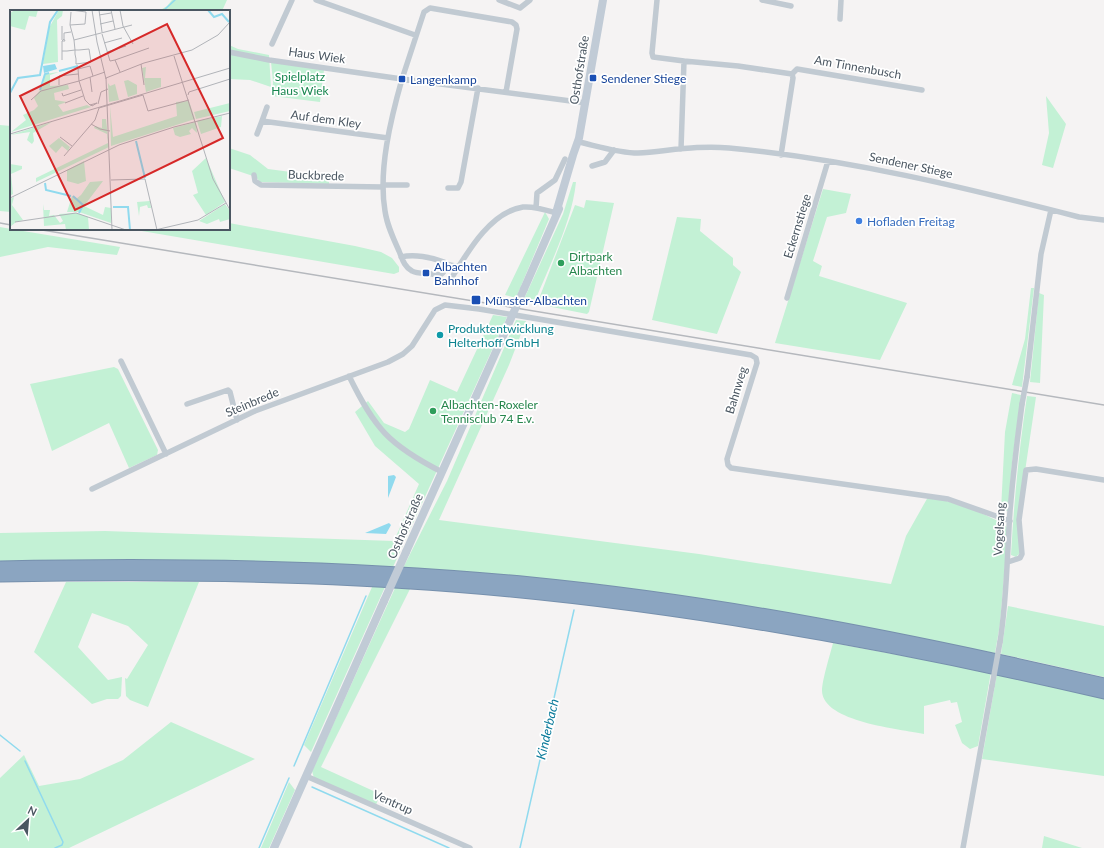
<svg xmlns="http://www.w3.org/2000/svg" width="1104" height="848" font-family="Lato,sans-serif">
<style>
.green{fill:#c3f1d5}
.water{fill:#90daee}
.lines{fill:none;stroke-linecap:round;stroke-linejoin:round}
.stream{stroke:#90daee;stroke-width:1.5}
.highway-casing{stroke:#7690ad;stroke-width:13}
.street{stroke:#c1cad2;stroke-width:5.5}
.secondary{stroke:#c1cbd6;stroke-width:8}
.highway{stroke:#8ba5c1;stroke-width:11}
.rail{stroke:#b5b8bd;stroke-width:1.5}
.street-bridge{stroke:#c1cad2;stroke-width:5.5}
.secondary-bridge{stroke:#c1cbd6;stroke-width:8}
.transit-dot{fill:#1a4fb4;stroke:#fff;stroke-width:1.5}
.shop-dot{fill:#3f7fe0;stroke:#fff;stroke-width:1.5}
.leisure-dot{fill:#2e9e5b;stroke:#fff;stroke-width:1.5}
.culture-dot{fill:#0f9aa8;stroke:#fff;stroke-width:1.5}
.labels{text-anchor:middle;dominant-baseline:central;stroke-width:3.5;stroke-linejoin:round;paint-order:stroke}
.street-label{font-size:12px;fill:#4a5661;stroke:#fff}
.park-label{font-size:12px;fill:#17864f;stroke:#fff}
.transit-label{font-size:12px;fill:#164399;stroke:#fff;text-anchor:start}
.shop-label{font-size:12px;fill:#366cbe;stroke:#fff;text-anchor:start}
.leisure-label{font-size:12px;fill:#27864d;stroke:#fff;text-anchor:start}
.culture-label{font-size:12px;fill:#0d838f;stroke:#fff;text-anchor:start}
.water-label{font-size:13px;font-style:italic;fill:#0c7c9b;stroke:#fff}
.inset-river{fill:none;stroke:#90daee;stroke-width:2}
.inset-road{fill:none;stroke:#b1b4b9;stroke-width:1}
.view{fill:#d62828;fill-opacity:0.15;stroke:#d62828;stroke-width:2}
.inset-edge{fill:none;stroke:#4a5661;stroke-width:2}
</style>
<rect width="100%" height="100%" fill="#f5f3f3"/>
<!-- green -->
<path class="green" d="M172 0H227L222 11H159L167 6Z
M229 45 238 49 269 55 271 87 250 80 229 79Z
M271 62 324 70 320 102 272 96 273 82Z
M1046 96 1066 124 1053 168 1042 165 1049 133Z
M0 125 11 126V212L0 211Z
M229 148 250 155 268 169 329 177V184L260 182 256 177 229 168Z
M573 182H576C572 222 550 264 535 301L524 299 563 214Z
M823 189 851 194 846 213 827 217 813 261 822 266 819 276 907 303 880 360 775 343Z
M586 200 614 203 589 312 587 314 537 304 575 205 584 208Z
M545 212 549 219 516 298 505 295Z
M677 217 701 219 700 231 733 258V265L741 272 717 334 652 320Z
M229 223 355 246 381 252 392 258 399 267V272L394 274 130 229H229Z
M0 227 11 229 120 247 117 255 48 247 0 257Z
M1031 288H1034L1022 387 1012 385 1025 339Z
M1039 293 1044 295 1040 383 1030 382Z
M493 315 507 317 393 567 265 562H0V533L105 531 394 541 419 484 375 446 355 412 368 401 384 423 405 432 409 429 430 380 457 392Z
M516 320 526 321 509 365 439 520 699 554 891 584 906 536 928 497C957 502 978 511 1004 524L1008 529 1000 624 995 653 843 625 403 568 447 481Z
M114 367 118 369 158 450 157 455 129 468 109 423 52 451 30 384Z
M1012 393 1021 395 1012 463 1008 511 1001 510 1005 432Z
M1027 396 1036 397 1018 519 1020 553 1016 557 1011 555C1014 501 1019 449 1027 396Z
M66 582H199L148 707 130 700 126 696 125 678 127 679 148 645 128 626 92 613 78 647 108 680 122 677 121 696 118 699H107L92 704 34 652Z
M372 587H385L311 752 304 745Z
M395 588 410 589 321 767 380 794 376 805 314 778 312 771Z
M1008 606 1104 626V677L1001 654Z
M833 643 991 672 978 746 970 749 962 743 955 725 962 722 957 702 951 703 950 700 924 706V734C900 729 823 722 822 691 822 680 830 655 833 643Z
M997 673 1104 698V776L982 759Z
M171 722 255 759 69 848H0V778L24 755 39 786 80 779 123 760Z
M289 782 295 790 269 848H261Z
M1044 836 1082 848H1042Z"/>
<!-- water -->
<path class="water" d="M388 476 394 475 396 477 388 498Z
M389 523 391 525 386 534 365 533Z"/>
<g class="lines">
<!-- stream -->
<path class="stream" d="M163 11 175 0
M0 735 20 751
M25 761 63 842 62 845 55 848
M294 766 366 596
M312 787 449 848
M259 848 289 778
M520 848 574 610"/>
<!-- highway casing -->
<g class="highway-casing">
<path id="highway" d="M0 567C178 563 354 566 531 583 724 602 915 640 1104 684
M0 576C151 573 302 574 453 586 672 603 890 643 1104 693"/>
</g>
<!-- street -->
<path class="street" d="M316 0 415 35
M499 0 520 8 530 0
M657 0 652 53 653 57 684 61 681 149
M762 0 791 6
M840 19 841 0
M272 44 292 0
M229 52 269 60 402 79 424 12 430 8 512 22 516 25 517 29 506 92
M684 61 738 66 792 74
M267 107 262 121 388 138
M257 134 262 121
M579 142C597 146 619 153 638 153 668 151 698 145 729 148 848 159 963 187 1079 217L1104 220
M781 155 793 78 792 74 797 69 922 90
M592 166 605 162 614 150
M254 175 255 181 261 185 383 187
M383 185H407
M448 188H458L461 182 478 88
M536 208 537 193 555 180 565 159
M401 257C414 254 431 257 444 262L446 267C443 275 440 276 432 274 426 273 417 274 412 271 404 267 402 258 399 251 393 238 387 225 385 211 378 170 391 118 402 79L586 103
M446 264 459 267
M451 279C467 253 490 212 523 207 535 206 546 210 556 213
M787 298 828 161
M121 361 166 454
M349 376C375 429 389 445 442 472
M1027 377 1041 254 1051 210
M187 404 228 390 230 392 237 420
M92 489 255 411 388 362 403 354 412 346 435 310 445 305 479 309 751 355 756 358 757 363 727 459 728 465 731 468 948 499 1010 521
M1008 562 1020 558 1022 554 1019 520 1026 470 1036 469 1104 480
M1000 642C1007 599 1007 555 1010 511 1013 475 1017 440 1022 404
M306 776 470 848
M963 848 992 686"/>
<!-- secondary -->
<path class="secondary" d="M556 213 573 155 579 138 603 0
M524 289 559 209
M406 552 508 325
M274 848 384 601"/>
<!-- highway -->
<use href="#highway" class="highway"/>
<!-- rail -->
<path class="rail" d="M0 223 11 225
M36 229 1104 405"/>
<!-- street-bridge -->
<path class="street-bridge" d="M1022 404 1027 377
M992 686 1000 642"/>
<!-- secondary-bridge -->
<path class="secondary-bridge" d="M508 325 524 289
M384 601 406 552"/>
</g>
<!-- markers -->
<g class="transit-dot">
<rect x="589" y="74" width="8" height="8" rx="2"/>
<rect x="398" y="75" width="8" height="8" rx="2"/>
<rect x="422" y="269" width="8" height="8" rx="2"/>
<rect x="471" y="295" width="10" height="10" rx="2"/>
</g>
<circle class="shop-dot" cx="859" cy="221" r="4"/>
<g class="leisure-dot">
<circle cx="561" cy="263" r="4"/>
<circle cx="433" cy="411" r="4"/>
</g>
<circle class="culture-dot" cx="440" cy="335" r="4"/>
<g class="labels">
<!-- street labels -->
<g class="street-label">
<text transform="translate(317 55) rotate(8)">Haus Wiek</text>
<text transform="translate(858 67) rotate(10)">Am Tinnenbusch</text>
<text transform="translate(579 70) rotate(-81)">Osthofstraße</text>
<text transform="translate(326 119) rotate(8)">Auf dem Kley</text>
<text transform="translate(911 165) rotate(12)">Sendener Stiege</text>
<text transform="translate(316 175) rotate(2)">Buckbrede</text>
<text transform="translate(797 226) rotate(-73)">Eckernstiege</text>
<text transform="translate(736 390) rotate(-73)">Bahnweg</text>
<text transform="translate(252 402) rotate(-23)">Steinbrede</text>
<text transform="translate(405 526) rotate(-66)">Osthofstraße</text>
<text transform="translate(999 529) rotate(-87)">Vogelsang</text>
<text transform="translate(393 802) rotate(24)">Ventrup</text>
</g>
<!-- park labels -->
<g class="park-label">
<text x="300" y="76">Spielplatz<tspan x="300" dy="14">Haus Wiek</tspan></text>
</g>
<!-- transit labels -->
<g class="transit-label">
<text x="601" y="78">Sendener Stiege</text>
<text x="410" y="79">Langenkamp</text>
<text x="434" y="266">Albachten<tspan x="434" dy="14">Bahnhof</tspan></text>
<text x="485" y="300">Münster-Albachten</text>
</g>
<!-- shop labels -->
<g class="shop-label">
<text x="867" y="221">Hofladen Freitag</text>
</g>
<!-- leisure labels -->
<g class="leisure-label">
<text x="569" y="256">Dirtpark<tspan x="569" dy="14">Albachten</tspan></text>
<text x="441" y="404">Albachten-Roxeler<tspan x="441" dy="14">Tennisclub 74 E.v.</tspan></text>
</g>
<!-- culture labels -->
<g class="culture-label">
<text x="448" y="328">Produktentwicklung<tspan x="448" dy="14">Helterhoff GmbH</tspan></text>
</g>
<!-- water labels -->
<g class="water-label">
<text transform="translate(547 729) rotate(-77)">Kinderbach</text>
</g>
</g>
<!-- overview -->
<g transform="translate(10 10)">
<rect width="220" height="220" fill="#f5f3f3"/>
<path d="M5 0H28L26 7 19 6 15 20 0 16V3ZM49 0H53L52 6 47 10 48 52 33 54 39 18ZM136 57 135 68H151V77L136 82 132 58ZM49 62 40 65V76L58 75 59 79 44 83 45 90 57 92 48 95 53 102 77 95 81 97 1 122 16 110 13 105 24 100 28 96 24 88 33 76 34 64ZM118 70 127 75V84L118 87 114 71ZM98 73 100 76 105 74 109 90 99 92ZM179 91 185 109 101 136 100 96 103 127 167 106 166 92ZM220 93V101L186 109 184 102ZM212 106 211 117 191 124 187 111ZM92 109H96L99 137 26 172V168L98 133 97 124 84 118 85 116 92 118ZM42 112 23 123 24 131 22 134 17 130 20 122 0 125ZM186 112 187 123 182 118 179 121 181 124 170 127 165 125 163 118ZM49 128 60 137 58 141 52 136 46 143 39 136ZM196 148 215 192 196 205 183 185 188 183 182 161ZM74 151 76 171 68 174 57 171V160ZM0 154 12 156V159L1 164 3 184 0 186ZM93 171 74 196 93 205 95 197 101 198V213L69 202H57L62 186 66 189 71 185 80 172ZM4 187 2 195 13 210 6 212 0 217V189ZM140 191 141 198H138L137 195 130 197 129 206 127 192ZM33 194 34 200H40L39 206 44 205 50 213 53 211 49 204 67 203 78 207 79 220H56L55 214 34 216ZM215 194 220 201V209L210 212 209 209 197 214 189 211Z" fill="#c3f1d5"/>
<path d="M45 54 47 59 34 63 33 56Z" fill="#90daee"/>
<path class="inset-river" d="M198 0 204 7 212 4 219 12M49 61 68 56M30 80 35 64 39 63M0 83 8 68 30 65 40 12 48 0M126 131 135 168M35 173 36 180 61 186M63 186 73 195 69 203M103 197H118L120 220"/>
<path class="inset-road" d="M82 0 87 32 96 69M89 0 92 22M101 0 105 19M110 0 113 16 123 34M89 5 101 3M90 14 103 11M60 15 61 2M52 16V30M92 24 100 51 105 50 110 62M54 29V23L61 22M64 30 122 15M52 31 54 29 55 31H52V50M94 33 112 28M52 41H57L65 40H69L79 39 81 52 66 54V49L65 44V40L64 30 60 15 75 14 76 2 61 0M97 42 116 36M164 46 203 169 220 200M105 50 139 38M131 54 134 75M80 67 82 82M96 68 102 220M96 68 134 53 182 40 208 25 220 12M49 75V66L68 64M52 83 53 86 71 80M178 85 179 82 220 69M21 90 31 81 69 71 68 59 80 56 83 66M55 93 73 86M88 94 91 82 98 79M80 95 87 93 82 96 81 95H80L75 90 69 71 95 62M81 114 90 119 100 121M0 124 220 58M50 127 62 136M54 146 85 110 89 98 133 85 138 101 179 90M101 170 135 169 147 220M0 188 109 135 164 117 220 103M5 212 66 203 116 220M145 220 188 210 216 193"/>
<path class="view" d="M157 14 213 128 65 200 10 86Z"/>
<rect width="220" height="220" class="inset-edge"/>
</g>
<!-- north arrow -->
<g transform="translate(28 820) rotate(26)" stroke="#ffffff" stroke-width="3" paint-order="stroke">
<path d="M0-3L7 15L0 10L-7 15Z" fill="#4a5661"/>
<text y="-6" font-size="11" font-weight="bold" text-anchor="middle" fill="#4a5661">N</text>
</g>
</svg>
